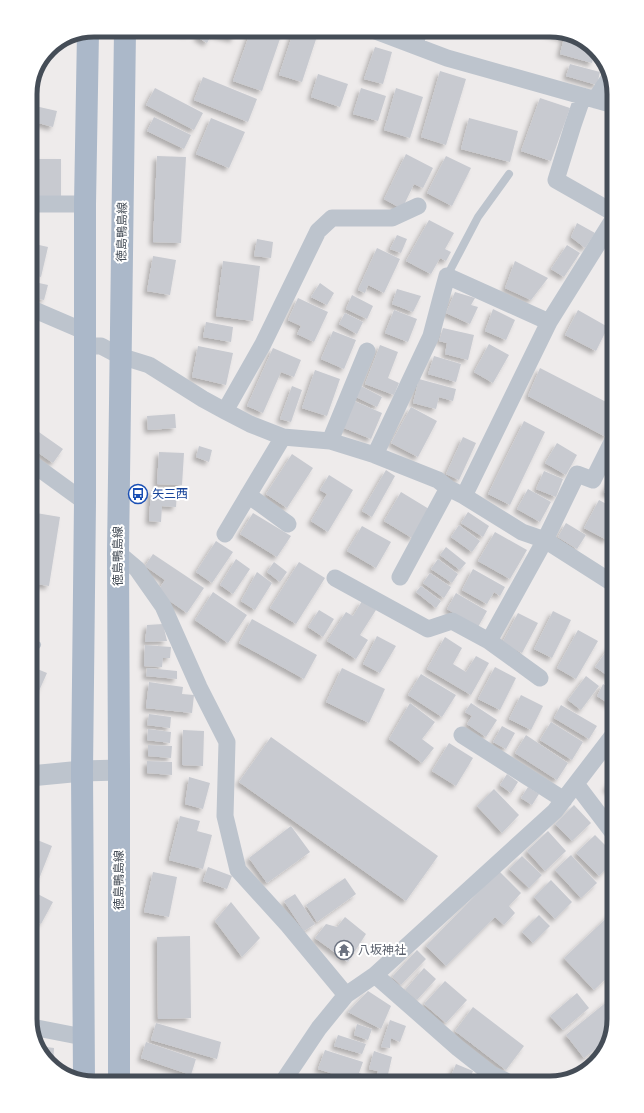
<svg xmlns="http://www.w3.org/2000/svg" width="644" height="1113" font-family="'Work Sans','Noto Sans JP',sans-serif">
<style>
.building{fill:#c8cad0;filter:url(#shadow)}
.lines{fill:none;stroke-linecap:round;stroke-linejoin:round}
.service{stroke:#bdc4cd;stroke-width:8}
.minor{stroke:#bdc4cd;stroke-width:17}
.tertiary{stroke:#bdc4cd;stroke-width:21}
.primary{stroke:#abb8c9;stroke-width:22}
.labels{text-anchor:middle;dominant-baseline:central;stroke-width:4;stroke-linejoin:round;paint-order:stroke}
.street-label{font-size:12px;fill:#454d57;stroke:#fff}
.transit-label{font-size:12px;fill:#164399;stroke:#fff;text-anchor:start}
.worship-label{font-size:12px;fill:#5b616d;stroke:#fff;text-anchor:start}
.rim{fill:none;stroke:#454d57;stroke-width:5}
</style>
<defs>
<filter id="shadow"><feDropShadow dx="-3.5" dy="3.5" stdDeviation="2" flood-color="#0004"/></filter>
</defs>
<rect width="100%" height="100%" fill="#eeebeb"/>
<!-- building -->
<path class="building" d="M177 30H189L188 34Z
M200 30H236L234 39 212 34 207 43 197 37Z
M251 30H283L262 91 233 81Z
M294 30H319L302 82 279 75Z
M548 30H554L586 41 595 52 592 63 560 54 564 38 547 33Z
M375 47 392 52 383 84 364 79Z
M570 64 600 72 597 85 566 76Z
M42 65 38 82 34 81Z
M440 71 466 79 446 145 421 137Z
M318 74 348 84 340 107 311 97Z
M203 77 257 99 248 122 194 100Z
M155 88 203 113 194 130 146 105Z
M361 88 386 96 378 121 353 114Z
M396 88 423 97 410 138 384 130Z
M540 98 570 108 551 161 521 151Z
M35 106 57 111 53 127 31 121Z
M154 117 191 135 184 149 147 131Z
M211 118 245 132 229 168 196 154Z
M469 118 518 131 510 162 461 149Z
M406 154 433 168 423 188 414 184 402 209 384 199Z
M157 156 186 157 181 243 153 242Z
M446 156 471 168 452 206 427 193Z
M30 159H61V196H30Z
M429 220 454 233 445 249 451 252 446 261 440 258 431 274 406 261Z
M577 223 595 233 585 248 571 237Z
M397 235 407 239 401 253 390 249Z
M257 239 273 242 271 258 254 256Z
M30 243 48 247 41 277 30 275Z
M567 245 580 253 564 277 551 269Z
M377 248 400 259 384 293 368 285 365 293 358 290Z
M153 256 176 260 170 295 147 291Z
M223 261 260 266 253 321 216 316Z
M515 261 548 278 531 300 505 288Z
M30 281 48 285 44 300 30 297Z
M320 283 334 293 327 305 311 297Z
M397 289 421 296 413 312 392 304Z
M455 292 475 298 471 305 478 307 470 324 446 313Z
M352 295 373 306 367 319 346 309Z
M298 298 328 312 314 342 297 334 301 326 288 320Z
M493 309 515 320 506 340 485 331Z
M394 310 417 319 408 342 385 333Z
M578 310 608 327 596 351 565 335Z
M345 313 363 322 357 334 339 324Z
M206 322 233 327 231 342 203 337Z
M443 328 474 335 468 360 445 354 447 343 439 341Z
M333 331 356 340 344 369 321 359Z
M489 344 509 355 493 383 474 372Z
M380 345 398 352 388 378 399 383 394 395 365 384Z
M198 346 233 353 226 385 192 377Z
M273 348 301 360 294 377 281 372 263 413 247 406Z
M434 356 461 364 456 382 428 374Z
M540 368 614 406V422L606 437 528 396Z
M315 370 340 379 327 416 302 408Z
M419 379 456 389 453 401 439 397 436 409 413 403Z
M292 386 302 390 291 422 280 419Z
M361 386 382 397 377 407 356 397Z
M354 401 382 413 371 439 344 428Z
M411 407 437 421 418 457 391 443Z
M175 414 176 428 148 430 147 416Z
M524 421 545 432 510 505 488 494Z
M36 430 63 449 53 463 30 447V439Z
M463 437 476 443 459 480 446 474Z
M557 443 577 455 566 475 545 463Z
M199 446 212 450 209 462 196 457Z
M159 452 184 453 182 485 157 484Z
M292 454 313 468 287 508 266 494Z
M386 470 395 476 372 517 362 511Z
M544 471 563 479 556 497 536 489Z
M614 474V497L604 492Z
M329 475 353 490 328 532 311 521 327 494 320 490Z
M528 489 551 502 540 522 517 509Z
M151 490 177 492 176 507 162 506 161 522 149 521Z
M401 492 429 509 412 538 384 521Z
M599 500 614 508V527L607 540 584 528Z
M30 512 60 517 49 586 30 583Z
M468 512 489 526 483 537 461 523Z
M253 513 291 536 277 557 240 534Z
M566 523 586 535 577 549 558 537Z
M459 525 480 541 472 552 451 537Z
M362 526 391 542 376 568 347 551Z
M495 532 527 550 510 579 478 561Z
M216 541 233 552 212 583 196 572Z
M446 547 466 563 460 570 440 555Z
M153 554 204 588 187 613 157 592 165 580 145 566Z
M236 559 250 569 233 594 220 585Z
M438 559 458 574 452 583 431 569Z
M274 562 287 572 280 582 267 572Z
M299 562 325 578 296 624 270 608Z
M473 569 505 587 500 596 494 592 487 604 462 590Z
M257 572 272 583 255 610 241 601Z
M430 573 451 587 444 598 423 583Z
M421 586 441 601 436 608 416 592Z
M213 592 247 615 228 643 195 620Z
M456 593 487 611 478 627 447 609Z
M362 601 376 610 360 635 368 640 356 659 327 641 346 612 353 616Z
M319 610 334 619 323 637 308 627Z
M553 611 571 620 552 658 534 649Z
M518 613 538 623 522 653 502 643Z
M252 619 317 655 304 679 239 643Z
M163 624 167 641 145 642 147 625Z
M578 630 598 641 576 679 557 668Z
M377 636 396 646 380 673 363 664Z
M445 637 462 648 453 664 466 672 476 656 489 663 471 695 427 669Z
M145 645 171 647 170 658H163L162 667 144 666Z
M610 646 614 648V680L595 667Z
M30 666 47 673 30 711Z
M495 667 516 678 500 710 478 699Z
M147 668 177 671V679L146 676Z
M342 668 385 689 369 723 326 702Z
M421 674 456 695 442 717 408 695Z
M586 676 599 686 581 710 568 700Z
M149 682 183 687 182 694 194 695 192 713 146 708Z
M603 684 614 691V707L597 696Z
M521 695 543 706 531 730 509 719Z
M410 703 435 722 422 739 434 748 422 763 389 739Z
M471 703 497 720 486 737 467 724 472 716 465 712Z
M561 705 597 726 589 739 554 718Z
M149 714 171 717 170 728 147 725Z
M551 722 583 742 572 760 540 740Z
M502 726 515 733 506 749 493 742Z
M148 729 171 732 170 743 147 740Z
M183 730 204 731 203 766 182 765Z
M526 735 568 763 557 780 515 753Z
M271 737 438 856 406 901 239 782Z
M449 743 473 758 456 786 432 771Z
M148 745 172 746 171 758 148 756Z
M147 761 172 762V775L147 773Z
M507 774 518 782 511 793 500 785Z
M189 777 210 783 203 809 185 804Z
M614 777V794L606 788Z
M528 787 539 794 532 805 521 798Z
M494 789 519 815 502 833 477 806Z
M574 805 591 823 572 841 555 824Z
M180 816 200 821 197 831 212 835 203 869 169 860Z
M291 826 310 852 267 883 249 858Z
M548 831 566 851 545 871 527 851Z
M595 835 614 854V861L599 876 576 853Z
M30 837 52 846 37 884 30 881Z
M571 855 597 883 581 898 555 870Z
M522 856 542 875 529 888 509 869Z
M208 867 232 876 227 889 203 881Z
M499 871 521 893 509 906 515 913 504 925 495 917 446 966 426 946Z
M153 872 177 877 169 917 144 912Z
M345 878 356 894 317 922 306 905Z
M551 880 572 902 555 919 534 897Z
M30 890 53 902 41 924 30 918Z
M295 894 315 924 304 931 284 901Z
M231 902 260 938 242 957 215 921Z
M614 911V971L594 990 564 958Z
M539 915 550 926 533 943 522 932Z
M345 917 366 934 348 962 315 938 326 924 337 927Z
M190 936 191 1018 158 1019 157 937Z
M417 950 426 959 401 985 392 977Z
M424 968 436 979 417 1000 405 990Z
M445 981 467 1000 446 1023 424 1004Z
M368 991 391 1006 381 1029 348 1012Z
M577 993 589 1008 563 1030 550 1016Z
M614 996V1019L608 1039 584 1058 566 1035Z
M473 1007 524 1046 506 1070 455 1031Z
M390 1020 406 1026 400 1042 391 1038 390 1048 381 1047Z
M156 1023 221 1042 217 1059 151 1040Z
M357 1024 372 1029 368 1040 354 1035Z
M338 1035 366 1044 362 1054 334 1046Z
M146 1042 196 1059 191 1075 141 1058Z
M38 1046 54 1048 53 1065 38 1049Z
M325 1050 363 1062 359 1073 371 1077 369 1083H362L318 1069Z
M374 1051 392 1057 386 1083H375L378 1071 369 1069Z
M456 1064 473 1071 468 1083H448Z
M146 1076 156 1077V1083H145Z
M186 1077 202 1083H183Z"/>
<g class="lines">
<!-- service -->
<path class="service" d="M447 276 478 217 509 174
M30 642 37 645"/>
<!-- minor -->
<path class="minor" d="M373 30 447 58 614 105
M415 45 419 30
M583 96 573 125 556 180 614 213
M595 100 610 77
M30 204H85
M30 308 86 332
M85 346H101L120 356 149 365 203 399 225 411 250 424 283 437 330 441 375 455 438 480 448 488 464 496 522 532 545 540 614 584
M225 411 263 344 318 231 332 218H392L418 206
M330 441 367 351
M375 455 431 336 441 298 447 276 549 322
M30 462 85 502
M248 495 288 524
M464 496 549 322 614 218
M225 534 283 437
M118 553 137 569 163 606 199 687 227 742 225 816 238 870 288 925 346 995
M400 577 448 488
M335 578 428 629 452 621 489 641
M540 678 489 641 545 540 577 474 593 480 614 438
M462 735 564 800
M576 784 614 834
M375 975 458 1048 491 1074 510 1083
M32 1027 83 1037
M282 1083 319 1028 346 995 375 975 555 811 614 734"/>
<!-- tertiary -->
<path class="tertiary" d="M30 776 82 771 119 770"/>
<!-- primary -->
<path class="primary" d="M84 1081 82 771 85 502V204L88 32
M119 1083V770L118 553 125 30"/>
</g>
<!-- icons -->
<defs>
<g id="bus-ring" transform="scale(1)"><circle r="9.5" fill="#fff" stroke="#1a4fb4" stroke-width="1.5"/><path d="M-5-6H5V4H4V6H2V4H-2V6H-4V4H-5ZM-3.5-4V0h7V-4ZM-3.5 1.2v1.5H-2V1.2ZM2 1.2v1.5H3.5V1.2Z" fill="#1a4fb4"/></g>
<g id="temple-ring" transform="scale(1)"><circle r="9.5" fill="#fff" stroke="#6b7280" stroke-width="1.5"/><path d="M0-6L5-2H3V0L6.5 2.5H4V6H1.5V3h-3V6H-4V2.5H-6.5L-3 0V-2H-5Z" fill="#6b7280"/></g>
</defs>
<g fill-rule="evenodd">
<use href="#bus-ring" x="138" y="494"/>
<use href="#temple-ring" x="344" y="950"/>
</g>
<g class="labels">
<!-- street labels -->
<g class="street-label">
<text transform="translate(122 232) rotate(-89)">徳島鴨島線</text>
<text transform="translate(118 556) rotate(-90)">徳島鴨島線</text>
<text transform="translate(119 880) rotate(-90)">徳島鴨島線</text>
</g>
<!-- transit labels -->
<g class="transit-label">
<text x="152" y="494">矢三西</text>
</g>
<!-- worship labels -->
<g class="worship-label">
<text x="358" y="950">八坂神社</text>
</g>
</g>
<!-- crop -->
<path d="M0 0H644V1113H0ZM94 37H550A57 57 0 0 1 607 94V1019A57 57 0 0 1 550 1076H94A57 57 0 0 1 37 1019V94A57 57 0 0 1 94 37Z" fill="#fff" fill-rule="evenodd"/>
<path class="rim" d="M94 37H550A57 57 0 0 1 607 94V1019A57 57 0 0 1 550 1076H94A57 57 0 0 1 37 1019V94A57 57 0 0 1 94 37Z"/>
</svg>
